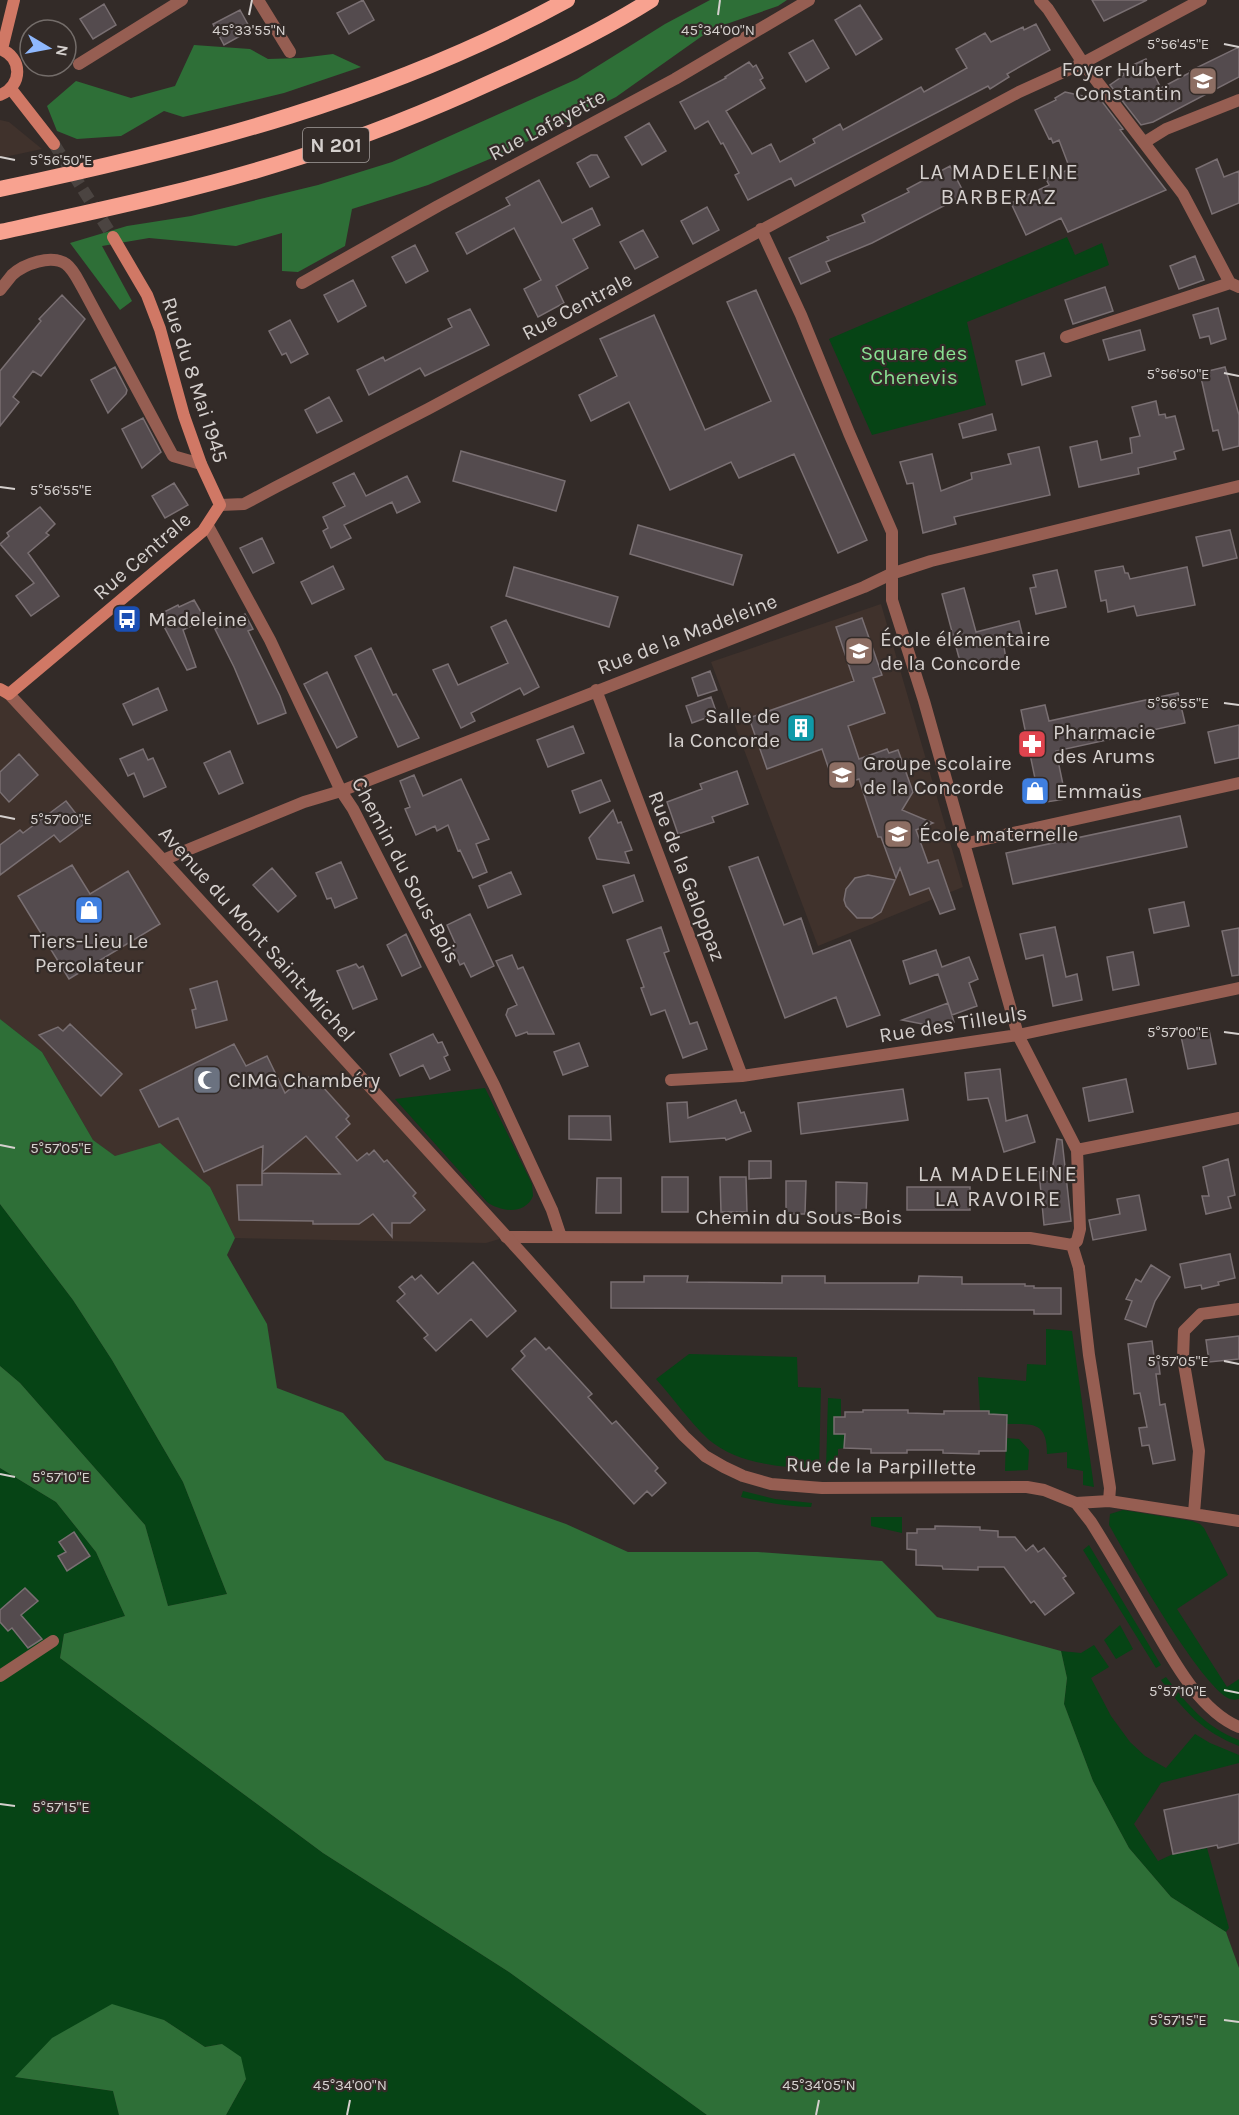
<svg xmlns="http://www.w3.org/2000/svg" width="1239" height="2115" font-family="Karla,sans-serif">
<style>
.built{fill:#40322c}
.green{fill:#064415}
.forest{fill:#2e6f37}
.building{fill:#544b4e;stroke:#796f72;stroke-width:1.5}
.lines{fill:none;stroke-linecap:round;stroke-linejoin:round}
.secondary-tunnel{stroke:#4b4441;stroke-width:12;stroke-dasharray:12 6;stroke-linecap:butt}
.pedestrian{stroke:#965e52;stroke-width:12}
.minor{stroke:#965e52;stroke-width:12}
.tertiary{stroke:#965e52;stroke-width:12}
.secondary{stroke:#d07865;stroke-width:12}
.trunk{stroke:#f8a290;stroke-width:16}
.ticks{fill:none;stroke:#d5d0ce;stroke-width:2}
.labels{text-anchor:middle;dominant-baseline:central;stroke-width:4.5;stroke-linejoin:round;paint-order:stroke}
.shield{fill:#332b28;stroke:#a49e9c;stroke-width:1.5}
.shield-label{font-size:20px;font-weight:bold;fill:#d5d0ce}
.poi-label{font-size:21px;fill:#d5d0ce;stroke:#332b28;text-anchor:start}
.street-label{font-size:21px;fill:#d5d0ce;stroke:#332b28}
.park-label{font-size:21px;fill:#89e192;stroke:#332b28}
.neighbourhood-label{font-size:22px;letter-spacing:1.5px;fill:#d5d0ce;stroke:#332b28}
.ticks-label{font-size:15px;text-anchor:middle;fill:#d5d0ce;stroke:#332b28;stroke-width:4.5;stroke-linejoin:round;paint-order:stroke}
</style>
<rect width="100%" height="100%" fill="#332b28"/>
<!-- built -->
<path class="built" d="M0 120 9 122 42 149 0 158Z
M881 604 963 887 818 946 711 662Z
M0 689 506 1237 486 1243 235 1238 210 1187 115 1156 93 1140 42 1052 0 1019Z"/>
<!-- green -->
<path class="green" d="M1067 237 1075 255 1102 243 1109 265 967 322 986 405 872 435 829 339Z
M485 1088 532 1184 533 1196C525 1215 501 1212 487 1202L395 1099Z
M0 1204 73 1300 112 1360 183 1482 227 1594 168 1606 145 1525 20 1383 0 1366Z
M1046 1329 1072 1331 1094 1487 1083 1485V1471L1067 1468V1452L1047 1454C1047 1421 1033 1424 1006 1424V1415L989 1414 980 1411 978 1377 1026 1381 1027 1364 1046 1365Z
M689 1354 797 1357 798 1387 821 1388 819 1469C783 1467 738 1465 708 1439 689 1421 673 1398 656 1379Z
M828 1398 841 1399V1417H834V1433L845 1434 844 1448 838 1449V1470L826 1469Z
M1006 1438 1019 1439 1029 1450 1028 1470 1005 1471Z
M0 1468 56 1502 96 1552 125 1616 64 1634 60 1658 323 1853 509 1972 707 2115H226L246 2079 222 2044 205 2047 164 2020 16 2077 113 2091 119 2115H0Z
M743 1491 775 1499 812 1503 811 1507C787 1507 765 1502 741 1497Z
M1123 1510 1192 1521 1200 1524 1204 1528 1228 1575 1177 1609 1227 1687 1239 1679V1699C1235 1700 1234 1700 1230 1699 1201 1687 1128 1558 1109 1525L1110 1514Z
M871 1517H902V1533L871 1526Z
M1089 1545 1161 1665 1156 1668 1083 1550Z
M1120 1625 1133 1649 1116 1659 1104 1640Z
M1094 1645 1109 1667 1091 1678 1111 1716 1130 1742 1145 1756 1166 1768 1195 1734 1210 1743 1239 1755V1763L1161 1783 1134 1824 1158 1861 1173 1854 1207 1848 1229 1928 1226 1932 1171 1897 1129 1848 1093 1781 1064 1704 1067 1678 1061 1651 1081 1653Z
M1166 1677C1188 1705 1205 1727 1239 1740V1746C1203 1732 1184 1711 1161 1680Z"/>
<!-- forest -->
<path class="forest" d="M710 0H787L778 6 712 29 616 97 504 153 428 185 352 209 345 246 298 272 282 271V233L236 246 149 238 102 246 132 301 120 310 70 243 127 226 191 216 318 185 392 162 577 79 665 24Z
M194 45 250 49 268 59 301 58 333 54 361 67 284 93 183 117 164 111 121 136 77 139 57 131 47 106 76 81 131 98 175 86Z
M0 1019 42 1052 93 1140 115 1156 160 1143 210 1187 235 1238 227 1255 267 1324 277 1388 343 1413 385 1460 566 1524 628 1552H758L882 1561 937 1617 1061 1651 1067 1678 1064 1704 1093 1781 1129 1848 1171 1897 1226 1932 1239 1968V2115H707L509 1972 323 1853 60 1658 64 1634 125 1616 96 1552 56 1502 0 1468V1366L20 1383 145 1525 168 1606 227 1594 183 1482 112 1360 73 1300 0 1204Z
M112 2004 164 2020 205 2047 222 2044 241 2057 246 2079 226 2115H119L113 2091 15 2077 52 2038Z"/>
<!-- building -->
<path class="building" d="M363 0 374 20 349 34 337 13Z
M1092 0H1147L1104 21Z
M104 4 116 25 93 39 80 19Z
M860 5 882 39 856 55 835 20Z
M240 10 251 30 224 45 213 24Z
M1036 24 1050 50 1007 74 1009 77 990 89 988 86 795 186 791 178 748 200 735 175 739 173 723 143 721 144 708 121 695 129 680 102 726 78 725 77 749 62 753 67 756 65 763 78 760 80 765 88 726 111 752 154 771 144 780 162 815 143 813 139 840 124 843 130 921 87 924 92 967 68 956 49 985 33 991 42 1023 27 1024 30Z
M813 40 829 68 806 82 789 53Z
M1239 47V77L1153 122 1141 125 1110 85 1124 75 1122 70 1146 59 1161 88 1191 72 1190 71Z
M1065 92 1092 98 1097 95 1123 129 1120 130 1166 190 1068 232 1061 218 1026 235 1011 203 1049 185 1046 179 1070 169 1059 140 1053 143 1051 138 1049 139 1035 110 1056 100 1055 98Z
M649 123 666 151 642 165 625 137Z
M591 155H597L609 177 590 187 577 163Z
M1217 159 1224 177 1239 171V203L1212 214 1196 169Z
M950 166 965 195 872 243 826 262 830 271 801 284 789 258 829 240 827 237 865 222 862 215 909 192 907 189Z
M539 180 562 223 592 208 600 225 573 239 588 268 556 286 564 303 538 317 524 289 541 280 514 228 467 254 456 233 510 205 506 198Z
M707 207 719 230 693 244 681 221Z
M643 230 658 257 635 269 620 242Z
M415 245 428 271 406 283 392 257Z
M1195 256 1204 280 1179 289 1170 266Z
M353 280 366 306 338 322 324 295Z
M1105 287 1113 311 1073 324 1065 300Z
M756 290 867 540 838 553 794 454 739 478 731 462 670 490 629 402 591 421 579 395 617 376 600 339 654 315 705 430 771 401 727 302Z
M62 295 85 319 41 376 33 371 13 397 19 402 0 426V371L41 321 39 319Z
M1218 308 1226 339 1211 344 1209 336 1200 338 1193 315Z
M470 309 489 345 425 376 420 368 369 395 357 370 383 357 385 361 452 327 448 319Z
M290 320 308 354 291 363 286 353 282 355 269 331Z
M1140 330 1145 350 1109 360 1103 340Z
M1044 353 1051 376 1022 385 1016 361Z
M115 367 127 390 126 394 108 413 91 380Z
M1225 367 1239 415V446L1223 450 1218 430 1213 431 1200 373Z
M329 397 342 421 317 433 305 410Z
M1156 401 1159 415 1165 414 1166 418 1175 416 1184 449 1174 452 1176 459 1138 468 1139 474 1079 487 1070 447 1097 441 1101 460 1132 453 1130 438 1140 436 1132 407Z
M992 414 996 430 963 438 959 424Z
M143 418 161 452 142 468 122 429Z
M1039 447 1050 495 954 517 956 524 923 533 913 483 907 484 900 462 932 454 941 491 972 479 971 473 1011 464 1008 454Z
M461 451 565 481 556 511 453 481Z
M354 473 366 496 407 476 420 502 397 513 392 502 344 525 351 538 331 548 323 531 328 528 323 517 345 506 333 483Z
M174 483 188 505 165 518 152 496Z
M40 507 55 524 46 533 49 535 28 553 59 596 31 616 16 596 34 583 0 544 9 536 7 533Z
M638 525 742 555 733 585 630 554Z
M1230 530 1237 558 1203 566 1196 537Z
M262 538 274 563 253 573 240 548Z
M333 566 344 589 312 604 301 582Z
M1123 566 1125 573H1128L1130 579 1187 567 1195 605 1137 616 1134 606 1108 612 1106 600 1101 601 1095 571Z
M514 567 618 597 609 627 506 596Z
M1057 570 1066 607 1036 614 1030 588 1036 587 1033 575Z
M964 588 976 632 1019 621 1024 642 1004 647 1006 659 962 669 942 594Z
M194 600 205 619 183 630 196 667 187 670 158 615 178 605 179 607Z
M245 614 253 629 248 631 280 696 286 713 258 724 234 667 215 629Z
M862 618 882 675 873 678 885 713 848 726 859 759 887 749 889 753 898 750 913 792 902 810 933 823 916 830 928 863 938 860 955 909 940 914 929 888 910 895 900 868 896 878 881 837H878L859 779 835 787 822 749 767 769 749 718 854 681 836 627Z
M506 620 539 687 524 695 520 688 471 713 475 721 461 728 433 670 448 664 458 685 508 663 491 627Z
M371 648 393 695 396 694 419 738 398 747 355 656Z
M710 671 717 690 698 696 692 678Z
M327 672 357 737 337 748 304 684Z
M158 688 167 710 133 725 123 704Z
M1178 693 1185 723 1056 751 1066 799 1040 803 1021 710 1045 705 1049 721Z
M711 697 717 714 692 723 686 706Z
M1239 725V758L1215 763 1208 732Z
M573 726 584 753 548 767 537 740Z
M143 749 148 760 153 758 166 787 144 797 134 773 128 776 120 759Z
M230 751 243 783 219 794 204 763Z
M19 754 38 775 9 802 0 792V772Z
M737 771 748 804 712 817 714 822 678 834 667 802 702 789 700 784Z
M414 775 423 796 461 779 489 839 476 844 487 872 473 878 460 850 458 851 448 825 437 831 435 826 416 835 405 809 410 807 400 781Z
M601 780 610 801 580 813 572 791Z
M66 801 84 824 60 842 54 835 0 875V845L20 830 23 833Z
M613 810 618 823 621 822 632 850 625 852 629 863 597 859 589 838Z
M1180 816 1187 847 1013 884 1006 853Z
M758 857 784 925 801 918 813 954 850 940 880 1015 847 1027 836 997 785 1018 729 867Z
M341 862 357 898 335 908 331 898 327 899 316 873Z
M72 865 90 894 128 871 160 924 69 979 18 896Z
M272 868 296 896 278 912 253 885Z
M511 872 521 894 488 908 479 886Z
M634 875 643 901 613 913 603 886Z
M868 875 895 880 881 912 872 918H857L846 906 844 900 846 889 855 878Z
M1184 902 1189 926 1154 933 1149 909Z
M470 914 494 966 471 977 464 963 460 965 451 945 455 943 447 925Z
M661 927 669 951 664 953 690 1024 697 1022 707 1049 683 1058 665 1010 651 1015 641 988 644 987 627 940Z
M1055 927 1066 977 1077 974 1082 1000 1053 1006 1043 955 1026 959 1020 934Z
M1239 928V975L1232 976 1222 931Z
M406 934 421 967 402 976 387 945Z
M936 950 942 967 969 957 978 979 969 983 977 1006 952 1015 938 974 910 984 903 961Z
M1133 952 1139 985 1113 990 1107 957Z
M512 955 518 969 523 967 554 1034H528L527 1032 516 1036 506 1015 508 1009 517 1005 496 961Z
M356 964 359 968 363 966 377 999 353 1009 337 971Z
M217 981 227 1020 196 1028 192 1010 196 1009 190 989Z
M948 1003 954 1022 948 1029 902 1020Z
M70 1024 122 1074 101 1096 39 1035 58 1027 63 1031Z
M1209 1030 1216 1064 1188 1069 1181 1036Z
M433 1034 438 1043 442 1042 448 1055 444 1057 450 1070 430 1079 423 1065 400 1076 390 1054Z
M579 1043 588 1066 563 1075 554 1052Z
M234 1044 246 1066 267 1056 285 1093 302 1079 304 1081 309 1077 319 1088 322 1086 349 1116 346 1119 350 1124 336 1137 357 1161 367 1153 369 1155 374 1150 384 1162 387 1160 416 1193 413 1196 425 1210 410 1223H392V1237L373 1214 359 1224H313V1221L239 1220 237 1185H262V1173L340 1174 306 1136 262 1172 263 1146 204 1172 178 1118 159 1127 140 1090Z
M1000 1069 1006 1121 1027 1115 1035 1142 1004 1152 988 1098 968 1100 965 1073Z
M1126 1079 1133 1112 1089 1121 1083 1088Z
M903 1089 908 1120 801 1134 798 1103Z
M736 1100 741 1113 744 1112 751 1131 726 1140 725 1138 670 1142 667 1103 687 1102 688 1118Z
M569 1116H610L611 1140 569 1139Z
M1057 1139 1062 1140 1071 1221 1044 1225 1039 1172 1052 1171Z
M1228 1159 1235 1195 1228 1197 1231 1208 1206 1214 1202 1196H1209L1203 1167Z
M749 1161H771V1178L749 1179Z
M662 1177H688V1212H662Z
M720 1177H746L747 1212H721Z
M597 1178H621V1213H596Z
M786 1181H806L805 1214H786Z
M836 1182 867 1183 866 1215 836 1214Z
M907 1187H970V1210H907Z
M1139 1195 1146 1230 1093 1240 1089 1220 1120 1214 1117 1199Z
M1230 1254 1235 1278 1218 1282 1219 1285 1202 1289 1201 1285 1185 1288 1180 1264Z
M473 1262 516 1311 487 1337 471 1319 436 1351 424 1338 428 1335 397 1301 405 1294 399 1287 412 1276 415 1280 421 1275 438 1294Z
M1151 1265 1170 1277 1155 1301 1146 1327 1125 1319 1132 1301 1126 1299 1136 1279 1141 1282Z
M644 1276H688L687 1282 782 1283V1276H825V1283H918L919 1276 962 1277V1284H1025V1286H1034V1288H1061V1314H1034V1310L611 1308V1282H644Z
M1239 1336V1359L1209 1362 1206 1340Z
M535 1338 546 1350 549 1347 592 1394 588 1397 612 1424 616 1421 658 1468 655 1471 666 1483 652 1496 647 1491 634 1504 512 1369 525 1356 521 1351Z
M1152 1341 1154 1357H1158L1160 1374H1156L1160 1405 1165 1404 1175 1460 1153 1464 1149 1445 1142 1446 1139 1428 1147 1427 1140 1393 1134 1394 1128 1344Z
M863 1410H908V1413L944 1414V1411H989V1414L1007 1415 1006 1451H979V1454L943 1453V1450H907V1453H871V1449L844 1448 845 1434H834V1417H845V1412H863Z
M935 1526 980 1527V1530L998 1531V1537H1015L1026 1551 1033 1545 1038 1552 1044 1548 1066 1576 1063 1578 1074 1593 1045 1615 1034 1601 1031 1603 1004 1567H978V1570L943 1569 942 1566 916 1565V1550L907 1549V1533H917V1529H935Z
M74 1532 90 1556 67 1571 58 1556 66 1552 59 1542Z
M25 1588 38 1601 21 1615 42 1639 28 1648 12 1628 8 1631 0 1622V1610Z
M1239 1794V1843L1218 1848 1217 1845 1173 1854 1164 1810Z"/>
<g class="lines">
<!-- secondary-tunnel -->
<path class="secondary-tunnel" d="M54 144 113 237"/>
<!-- pedestrian -->
<path class="pedestrian" d="M1079 1268 1089 1355 1110 1488 1109 1501"/>
<!-- minor -->
<path class="minor" d="M258 0 290 52
M1040 0 1048 9 1083 63 1183 194 1230 283 1239 287
M79 64 182 0
M1145 142 1166 129 1239 100
M761 229 801 315 849 433 892 532V600L924 701 1018 1035 1077 1150 1080 1229 1077 1241 1072 1245 1079 1268
M302 283 438 206 675 79 809 0
M0 290C4 285 8 280 12 275 24 264 51 254 66 264 73 269 78 280 82 287L173 456 201 464
M1066 337 1230 283
M220 505 244 504 276 487 428 409 1019 92 1083 63 1201 0
M208 526 270 640 341 791 353 809 494 1085 552 1210 561 1237
M596 690 742 1076
M963 844 1239 783
M163 860 304 802 341 791 864 587 891 574 931 561 1239 486
M671 1080 742 1076 1018 1035 1239 988
M1077 1150 1239 1118
M506 1237 1030 1238 1072 1245
M1076 1503 1109 1501 1239 1521
M1194 1513 1199 1451 1183 1358 1184 1331 1201 1314 1239 1309
M0 1676 53 1641"/>
<!-- tertiary -->
<path class="tertiary" d="M9 694 163 860 526 1258 684 1436 705 1456 724 1467 743 1476 771 1484 822 1488 1027 1487 1044 1490 1076 1503 1091 1522C1110 1552 1128 1583 1146 1614 1169 1652 1196 1709 1239 1727"/>
<!-- secondary -->
<path class="secondary" d="M0 49C23 57 23 86 0 95
M2 49 14 0
M11 89 54 144
M0 689 9 694 203 531 220 505 201 464 184 416 160 329 147 295 113 237"/>
<!-- trunk -->
<path class="trunk" d="M0 189C195 148 391 97 567 0
M0 232C101 210 201 189 300 157 366 136 431 110 494 81 548 57 602 31 651 0"/>
</g>
<!-- ticks -->
<path class="ticks" d="M249 15 252 0M718 15 720 0M1224 44 1239 47M0 157 15 160M1224 373 1239 376M0 487 15 489M1224 703 1239 705M0 816 15 819M1224 1032 1239 1034M0 1145 15 1148M1224 1361 1239 1364M0 1474 15 1477M1224 1690 1239 1693M0 1804 15 1806M1224 2020 1239 2022M347 2115 350 2100M816 2115 819 2100"/>
<!-- icons -->
<defs>
<g id="school-square" transform="scale(1.5)"><rect x="-9" y="-9" width="18" height="18" rx="4" fill="#8d6e63" stroke="#332b28"/><path d="M0-5L7-2L0 1L-7-2ZM-4 1L0 2.5L4 1V4Q0 6-4 4Z" fill="#fff"/></g>
<g id="bus-square" transform="scale(1.5)"><rect x="-9" y="-9" width="18" height="18" rx="4" fill="#1a4fb4" stroke="#332b28"/><path d="M-5-6H5V4H4V6H2V4H-2V6H-4V4H-5ZM-3.5-4V0h7V-4ZM-3.5 1.2v1.5H-2V1.2ZM2 1.2v1.5H3.5V1.2Z" fill="#fff"/></g>
<g id="building-square" transform="scale(1.5)"><rect x="-9" y="-9" width="18" height="18" rx="4" fill="#0f9aa8" stroke="#332b28"/><path d="M-4-6H4V6H1V3H-1V6H-4ZM-2.5-4.3h1.7v1.8h-1.7ZM.8-4.3h1.7v1.8H.8ZM-2.5-1h1.7V.8h-1.7ZM.8-1h1.7V.8H.8Z" fill="#fff"/></g>
<g id="pharmacy-square" transform="scale(1.5)"><rect x="-9" y="-9" width="18" height="18" rx="4" fill="#e0444e" stroke="#332b28"/><path d="M-2-6h4v4h4v4h-4v4h-4v-4h-4v-4h4Z" fill="#fff"/></g>
<g id="shop-square" transform="scale(1.5)"><rect x="-9" y="-9" width="18" height="18" rx="4" fill="#3f7fe0" stroke="#332b28"/><path d="M-5-2.5h2.3a2.7 3.5 0 0 1 5.4 0H5L5.5 6h-11ZM-1.5-2.5h3a1.5 2.3 0 0 0-3 0Z" fill="#fff"/></g>
<g id="mosque-square" transform="scale(1.5)"><rect x="-9" y="-9" width="18" height="18" rx="4" fill="#6b7280" stroke="#332b28"/><path d="M3.5-4.9A6 6 0 1 0 3.5 4.9A5 5 0 1 1 3.5-4.9Z" fill="#fff"/></g>
</defs>
<g fill-rule="evenodd">
<use href="#school-square" x="1203" y="81"/>
<use href="#bus-square" x="127" y="619"/>
<use href="#school-square" x="859" y="651"/>
<use href="#building-square" x="801" y="728"/>
<use href="#pharmacy-square" x="1032" y="744"/>
<use href="#school-square" x="842" y="775"/>
<use href="#shop-square" x="1035" y="791"/>
<use href="#school-square" x="898" y="834"/>
<use href="#shop-square" x="89" y="910"/>
<use href="#mosque-square" x="207" y="1080"/>
</g>
<g class="labels">
<!-- shield labels -->
<rect class="shield" x="303" y="128" width="66" height="34" rx="4.5"/>
<g class="shield-label">
<text x="336" y="145">N 201</text>
</g>
<!-- poi labels -->
<g class="poi-label">
<text x="1182" y="69" text-anchor="end">Foyer Hubert<tspan x="1182" dy="24">Constantin</tspan></text>
<text x="148" y="619">Madeleine</text>
<text x="880" y="639">École élémentaire<tspan x="880" dy="24">de la Concorde</tspan></text>
<text x="780" y="716" text-anchor="end">Salle de<tspan x="780" dy="24">la Concorde</tspan></text>
<text x="1053" y="732">Pharmacie<tspan x="1053" dy="24">des Arums</tspan></text>
<text x="863" y="763">Groupe scolaire<tspan x="863" dy="24">de la Concorde</tspan></text>
<text x="1056" y="791">Emmaüs</text>
<text x="919" y="834">École maternelle</text>
<text x="89" y="941" text-anchor="middle">Tiers-Lieu Le<tspan x="89" dy="24">Percolateur</tspan></text>
<text x="228" y="1080">CIMG Chambéry</text>
</g>
<!-- street labels -->
<g class="street-label">
<text transform="translate(547 125) rotate(-28)">Rue Lafayette</text>
<text transform="translate(577 306) rotate(-28)">Rue Centrale</text>
<text transform="translate(195 380) rotate(72)">Rue du 8 Mai 1945</text>
<text transform="translate(142 556) rotate(-41)">Rue Centrale</text>
<text transform="translate(687 634) rotate(-21)">Rue de la Madeleine</text>
<text transform="translate(406 870) rotate(62)">Chemin du Sous-Bois</text>
<text transform="translate(687 876) rotate(69)">Rue de la Galoppaz</text>
<text transform="translate(257 934) rotate(48)">Avenue du Mont Saint-Michel</text>
<text transform="translate(953 1024) rotate(-9)">Rue des Tilleuls</text>
<text x="799" y="1217">Chemin du Sous-Bois</text>
<text transform="translate(881 1466) rotate(1)">Rue de la Parpillette</text>
</g>
<!-- park labels -->
<g class="park-label">
<text x="914" y="353">Square des<tspan x="914" dy="24">Chenevis</tspan></text>
</g>
<!-- neighbourhood labels -->
<g class="neighbourhood-label">
<text x="999" y="172">LA MADELEINE<tspan x="999" dy="25">BARBERAZ</tspan></text>
<text x="998" y="1174">LA MADELEINE<tspan x="998" dy="25">LA RAVOIRE</tspan></text>
</g>
</g>
<g class="ticks-label">
<text x="249" y="35">45°33'55"N</text>
<text x="718" y="35">45°34'00"N</text>
<text x="1178" y="49">5°56'45"E</text>
<text x="61" y="165">5°56'50"E</text>
<text x="1178" y="379">5°56'50"E</text>
<text x="61" y="495">5°56'55"E</text>
<text x="1178" y="708">5°56'55"E</text>
<text x="61" y="824">5°57'00"E</text>
<text x="1178" y="1037">5°57'00"E</text>
<text x="61" y="1153">5°57'05"E</text>
<text x="1178" y="1366">5°57'05"E</text>
<text x="61" y="1482">5°57'10"E</text>
<text x="1178" y="1696">5°57'10"E</text>
<text x="61" y="1812">5°57'15"E</text>
<text x="1178" y="2025">5°57'15"E</text>
<text x="350" y="2090">45°34'00"N</text>
<text x="819" y="2090">45°34'05"N</text>
</g>
<!-- north arrow -->
<g transform="translate(48 48) rotate(100)"><circle r="28" fill="#332b28" stroke="#746d6a" stroke-width="1.5"/>
<path d="M0-4.5L10 22L0 15L-10 22Z" fill="#8fb8fd"/>
<text y="-9" font-size="16" font-weight="bold" text-anchor="middle" fill="#d5d0ce">N</text>
</g>
</svg>
